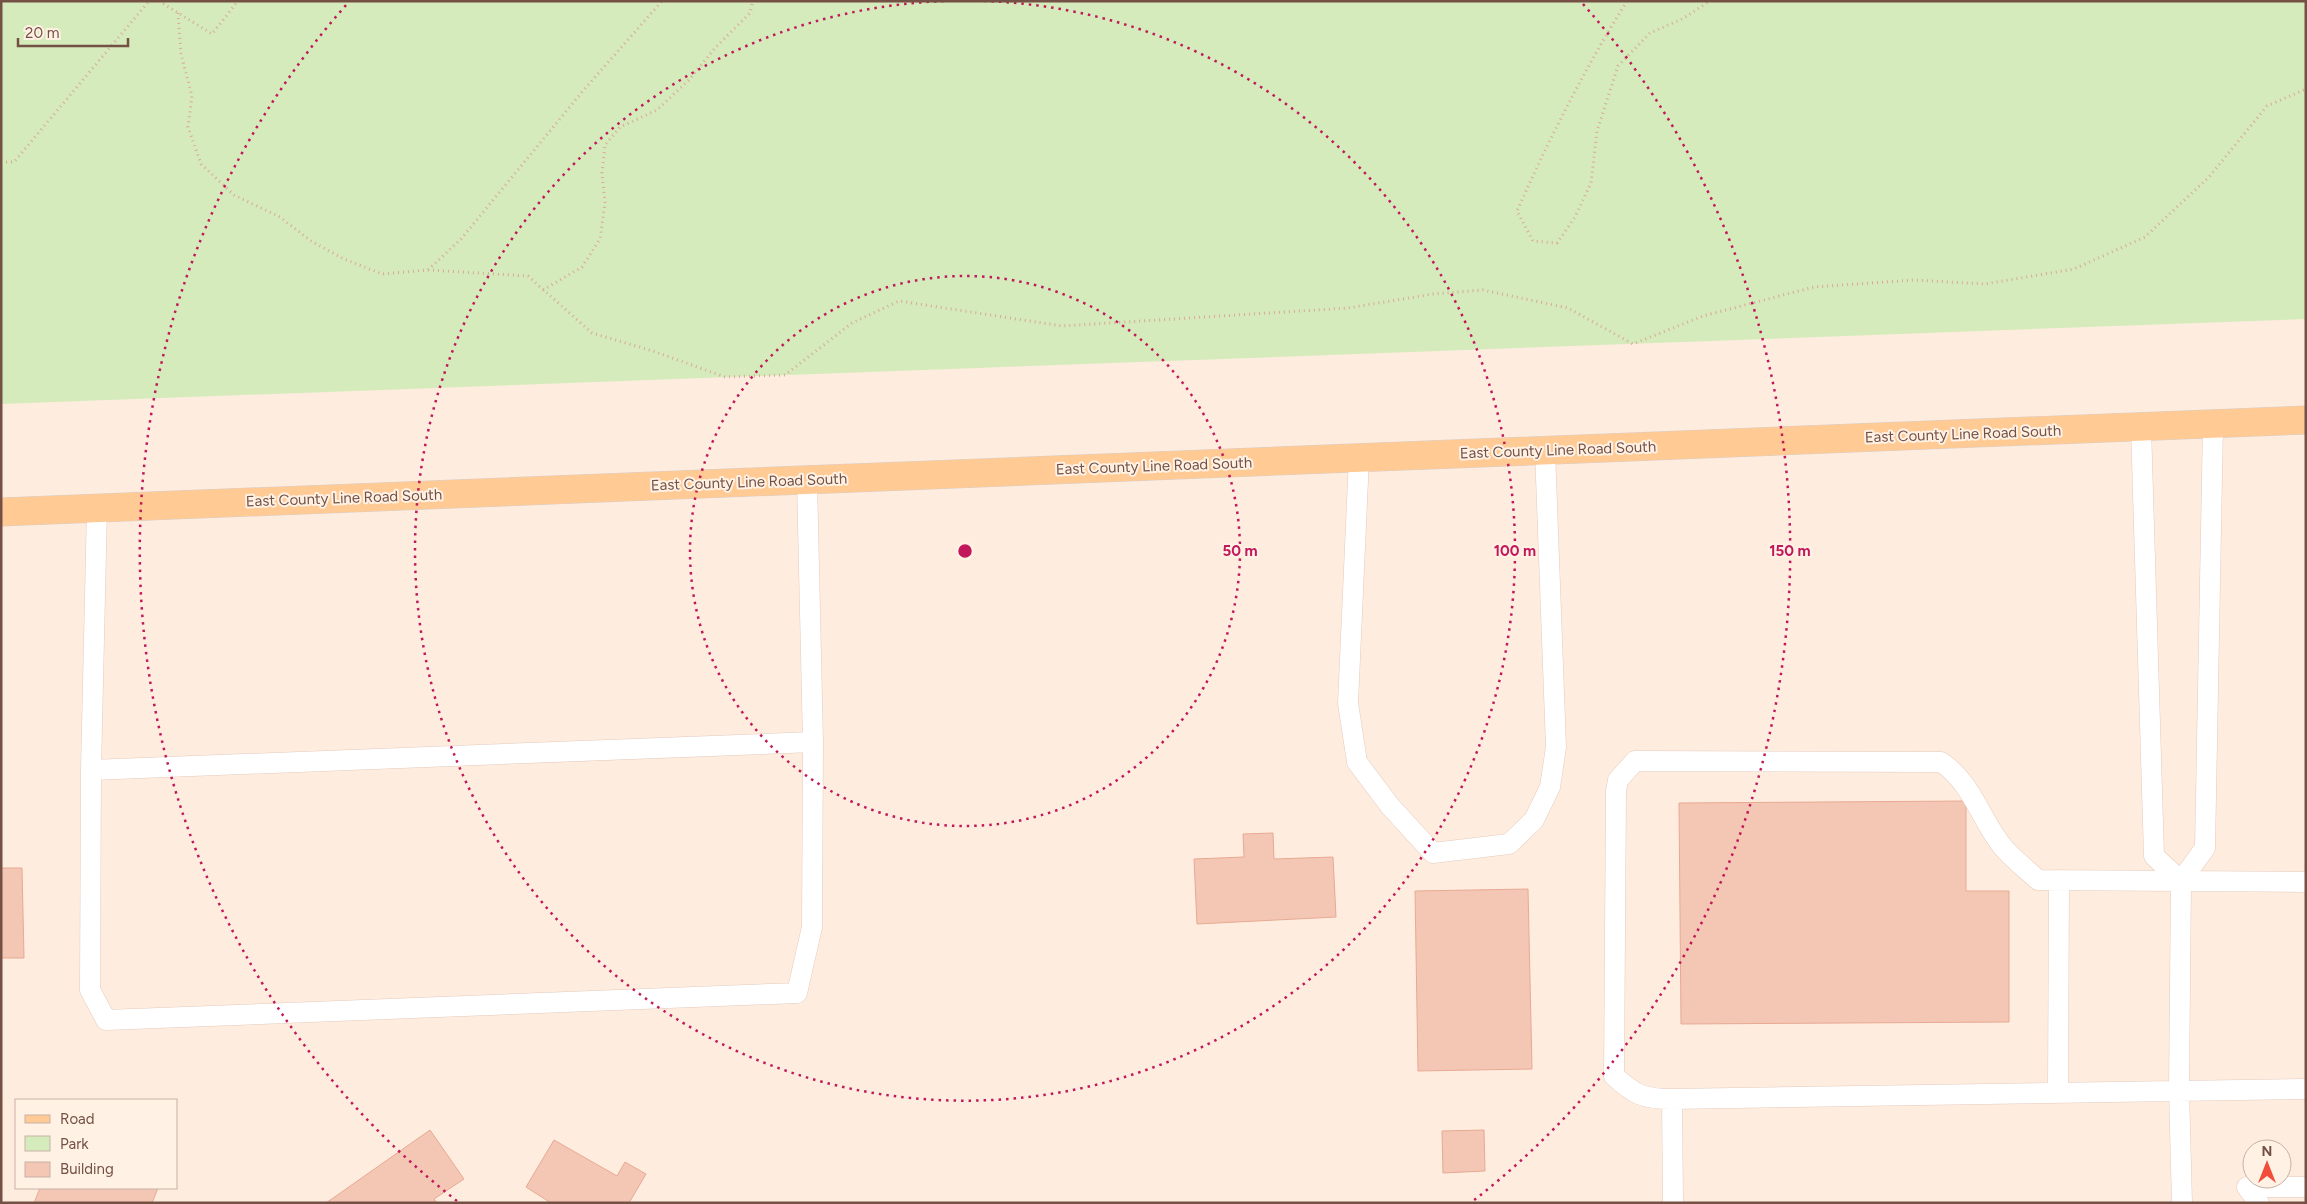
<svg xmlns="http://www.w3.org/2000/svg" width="2307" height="1204" font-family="Figtree,sans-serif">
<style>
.green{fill:#d5ebbc}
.building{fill:#f4c6b4;stroke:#e8a994}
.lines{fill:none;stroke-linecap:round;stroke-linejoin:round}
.lane-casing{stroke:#e4cabd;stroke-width:21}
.primary-casing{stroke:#d8cecb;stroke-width:29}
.path{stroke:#d9a998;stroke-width:3;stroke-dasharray:1 4;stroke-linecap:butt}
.lane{stroke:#fff;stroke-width:20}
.primary{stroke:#ffca93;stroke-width:28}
.ring{fill:none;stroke:#c2185b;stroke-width:2.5;stroke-dasharray:2.5 5}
.labels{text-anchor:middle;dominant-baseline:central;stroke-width:4;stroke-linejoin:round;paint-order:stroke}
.street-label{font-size:15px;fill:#745045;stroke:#fff2e5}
.centre{fill:#c2185b;stroke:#fff2e5;stroke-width:2.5}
.ring-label{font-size:15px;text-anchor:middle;font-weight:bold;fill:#c2185b;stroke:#fff2e5;stroke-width:4;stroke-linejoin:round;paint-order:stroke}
</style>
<rect width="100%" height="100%" fill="#feedde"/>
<!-- green -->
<path class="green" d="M1 1H2306V319L1 404Z"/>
<!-- building -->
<path class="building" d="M1966 801V891H2009V1022L1681 1024 1679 803Z
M1273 833 1274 859 1333 857 1336 917 1197 924 1194 859 1244 857 1243 834Z
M1 868H22L24 958H1Z
M1528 889 1532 1069 1418 1071 1415 891Z
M430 1130 464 1179 434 1199 437 1203H326Z
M1484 1130 1485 1171 1443 1173 1442 1131Z
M554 1140 617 1176 625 1162 646 1174 629 1203H551L526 1187Z
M40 1188H158L152 1203H34Z"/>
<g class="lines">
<!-- lane casing -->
<g class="lane-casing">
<path id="lane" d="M2141 427 2154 856 2181 881
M1359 458 1348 703 1357 762 1390 806 1433 853 1509 844 1534 820 1550 787 1556 747 1545 450
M97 508 91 770 813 742 807 480
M91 770 90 990 106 1020 797 993 812 927 813 742
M2306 882 2038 880C2026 869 2012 858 2002 846 1980 818 1972 783 1941 762L1635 761 1618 780 1616 791 1614 1076C1635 1095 1643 1099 1672 1099L2306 1089
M2058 1092 2059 880
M1672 1099 1673 1203
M2182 1203 2179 1090 2181 881 2205 848 2213 424
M2259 1203 2247 1187H2306"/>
</g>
<!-- primary casing -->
<g class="primary-casing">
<path id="primary" d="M1 512 2306 420"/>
</g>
<!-- path -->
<path class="path" d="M159 1 212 34 238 1
M1627 1C1585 68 1549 139 1517 211L1533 241 1557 243 1575 217 1591 183 1597 131 1618 66 1650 33 1682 19 1710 1
M178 13 181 54 192 96 188 127 201 164 234 195 280 217 311 241 344 259 382 274 428 270 461 239 582 92 662 1
M1 162H14L149 1
M428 270 528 276 592 333 653 351 725 377 785 375 852 323 899 301 1062 326 1348 308 1433 294 1483 290 1568 308 1633 344 1703 316 1814 287 1914 280 1985 284 2074 269 2145 237 2209 177 2267 106 2306 89
M543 290 582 267 600 239 605 203 602 173 605 145 620 127 657 110 689 80 715 48 750 13 753 1"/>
<!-- lane -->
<use href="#lane" class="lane"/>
<!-- primary -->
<use href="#primary" class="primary"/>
</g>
<!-- distance rings -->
<g class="ring">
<circle cx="965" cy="551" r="275"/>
<path d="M984 1A550 550 0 1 1 946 1"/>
<path d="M457 1201A825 825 0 0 1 347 4M1583 4A825 825 0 0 1 1473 1201"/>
</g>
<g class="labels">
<!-- street labels -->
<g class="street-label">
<text transform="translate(1963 434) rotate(-2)">East County Line Road South</text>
<text transform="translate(1558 450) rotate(-2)">East County Line Road South</text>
<text transform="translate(1154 466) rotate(-2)">East County Line Road South</text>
<text transform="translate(749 482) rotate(-2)">East County Line Road South</text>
<text transform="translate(344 498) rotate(-2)">East County Line Road South</text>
</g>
</g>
<circle cx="965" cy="551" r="8" class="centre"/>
<g class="ring-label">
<text x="1240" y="556">50 m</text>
<text x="1515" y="556">100 m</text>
<text x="1790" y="556">150 m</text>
</g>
<!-- border -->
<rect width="2307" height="1204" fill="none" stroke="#745045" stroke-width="5"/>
<!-- legend -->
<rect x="15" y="1099" width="162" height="90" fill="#fff2e5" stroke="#c7b1a5"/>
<rect x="25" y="1115" width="25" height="8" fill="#ffca93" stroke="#c7b1a5"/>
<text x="60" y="1124" font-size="15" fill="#745045">Road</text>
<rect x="25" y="1136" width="25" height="15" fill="#d5ebbc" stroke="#c7b1a5"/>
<text x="60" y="1149" font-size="15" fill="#745045">Park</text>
<rect x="25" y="1162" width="25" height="15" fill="#f4c6b4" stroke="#c7b1a5"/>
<text x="60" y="1174" font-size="15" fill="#745045">Building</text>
<!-- north arrow -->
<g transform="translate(2267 1164)"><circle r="24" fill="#fff2e5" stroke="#c7b1a5"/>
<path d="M0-4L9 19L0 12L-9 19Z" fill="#f04d3b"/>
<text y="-8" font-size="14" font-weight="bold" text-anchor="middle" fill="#745045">N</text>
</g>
<!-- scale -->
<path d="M18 38v8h110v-8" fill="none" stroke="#745045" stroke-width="2.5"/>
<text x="25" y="38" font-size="15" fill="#745045" stroke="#fff2e5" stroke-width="4" paint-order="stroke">20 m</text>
</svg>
